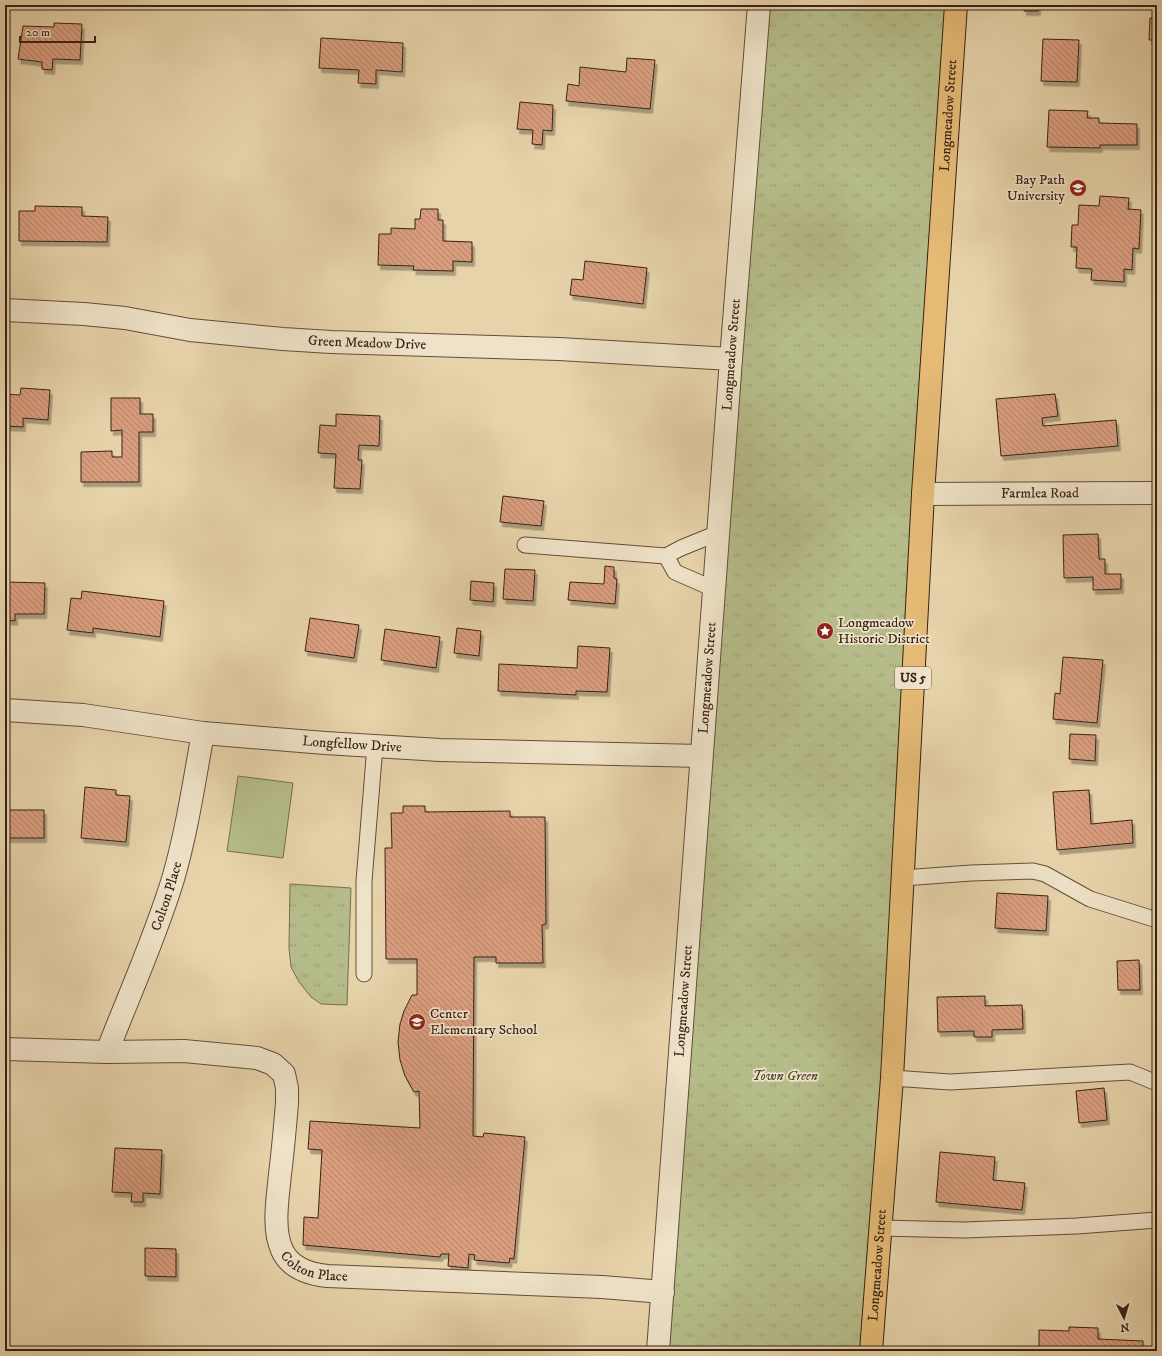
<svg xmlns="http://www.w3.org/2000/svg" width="1162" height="1356" font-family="'IM FELL DW Pica',serif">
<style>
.park{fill:url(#park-tufts);stroke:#766f50}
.pitch{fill:#b5bc89;stroke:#766f50}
.building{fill:url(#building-back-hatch);stroke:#372216;filter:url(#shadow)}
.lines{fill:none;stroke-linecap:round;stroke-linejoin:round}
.service-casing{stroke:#634e3b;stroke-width:17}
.minor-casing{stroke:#634e3b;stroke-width:24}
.primary-casing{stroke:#372216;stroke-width:24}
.service{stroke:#efe2c8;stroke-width:15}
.minor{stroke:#efe2c8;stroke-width:22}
.primary{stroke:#e4ba75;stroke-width:22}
.labels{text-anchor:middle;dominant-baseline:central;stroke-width:3.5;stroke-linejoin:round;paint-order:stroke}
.shield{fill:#efe2c8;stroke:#6e5c4b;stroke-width:1}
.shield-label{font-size:13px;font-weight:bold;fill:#372216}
.street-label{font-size:14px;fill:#372216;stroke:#efe2c8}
.poi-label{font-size:14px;fill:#372216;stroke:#efe2c8;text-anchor:start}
.park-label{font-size:14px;font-style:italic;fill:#564833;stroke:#efe2c8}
</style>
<defs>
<pattern id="park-tufts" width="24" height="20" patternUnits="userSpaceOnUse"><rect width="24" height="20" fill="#b5bc89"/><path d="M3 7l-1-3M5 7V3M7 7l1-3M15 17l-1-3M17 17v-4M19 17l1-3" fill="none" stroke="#9ca176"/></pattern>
<pattern id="building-back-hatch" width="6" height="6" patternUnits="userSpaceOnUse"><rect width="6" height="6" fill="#da9e7f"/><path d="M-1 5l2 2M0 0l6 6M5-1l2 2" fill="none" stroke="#b28067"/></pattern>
<filter id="shadow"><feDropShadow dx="2.5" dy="4.5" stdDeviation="0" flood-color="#0004"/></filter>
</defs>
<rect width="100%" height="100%" fill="#e7d3aa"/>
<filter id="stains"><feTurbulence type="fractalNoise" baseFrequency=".005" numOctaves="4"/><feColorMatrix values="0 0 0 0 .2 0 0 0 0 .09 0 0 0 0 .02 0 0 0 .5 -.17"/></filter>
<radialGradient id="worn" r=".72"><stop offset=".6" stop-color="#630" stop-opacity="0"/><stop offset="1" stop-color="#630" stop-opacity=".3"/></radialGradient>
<!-- park -->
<path class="park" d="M759 5H956L871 1351H658Z
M290 884 351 888 347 1005 321 1004 311 997 299 982 291 967 289 948Z"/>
<!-- pitch -->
<path class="pitch" d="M238 776 293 783 283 858 227 851Z"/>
<!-- building -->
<path class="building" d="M1024 5H1038V11H1024Z
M1150 18H1157V40H1149Z
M54 23 82 24 80 60 53 59 52 70 42 69V62L18 59 23 26 54 27Z
M321 38 403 43 402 72 376 70V84L358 83 359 70 319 68Z
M1043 39 1079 40 1077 82 1041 81Z
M627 58 655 60 650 109 566 101 568 84 579 86 580 67 626 72Z
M520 102 553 105 552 131 543 130 542 145 532 144 533 130 517 129Z
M1049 110 1088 111 1087 118H1099V123L1137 124V145H1100V148L1047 147Z
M1100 196 1129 198 1128 209 1141 210 1139 249 1133 248 1132 270 1124 269V282L1091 280 1092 269 1076 268 1077 247H1071L1072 225H1078L1079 205 1099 206Z
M35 206 82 207V216L108 217 107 242 19 241V211H35Z
M421 209H438V220H443V241L472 242V262L453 261V271L413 270 414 266 378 265 379 234H391V228L415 229V219H420Z
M585 261 647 268 643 304 570 295 572 279 583 280Z
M21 388 50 390 48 420 23 418V427L5 426V394L20 395Z
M1055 394 1058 416 1042 418 1043 426 1116 420 1118 446 1001 456 996 399Z
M111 398H140V414H153V432H139V482H81V452L112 451V457H122V430L111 431Z
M336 414 380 416 379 446 359 445 358 460H362L360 489 334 488 336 454 318 453 320 425 336 426Z
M503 496 544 501 541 526 500 522Z
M1098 534 1099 559H1105V574H1121V589L1093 590V577L1064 578 1063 535Z
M605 566 614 567V578L617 579 615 604 568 600 570 582 604 584Z
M505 569 535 570 533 601 503 599Z
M471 581 494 583 493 602 470 600Z
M5 582 45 583 44 614H15V621L5 620Z
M82 591 164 601 160 637 93 628V633L67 630 71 598 81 599Z
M310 618 359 625 354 658 305 651Z
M457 628 481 631 479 656 454 653Z
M385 629 440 637 436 668 381 660Z
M578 646 610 648 607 692 576 691V695L498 691 499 664 577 668Z
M1063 657 1103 660 1097 723 1053 719 1055 693 1060 694Z
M1070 734 1096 735 1095 761 1069 759Z
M85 787 116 790V795L130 796 126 842 81 838Z
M1089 790 1091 824 1132 820 1133 843 1057 850 1053 792Z
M403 806H425V812L510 811V817H545L546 924 542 925 543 963H496V957H474L473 1136 483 1137 484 1133 525 1137 514 1259 510 1258 509 1263 474 1260 475 1255 469 1254 468 1268 448 1266 449 1254H441L440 1257 303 1245 304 1217 318 1218 322 1150 308 1149 310 1121 420 1128 419 1091 414 1092 405 1076 400 1060 398 1042 400 1024 404 1011 412 995H417V959H386L385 848H392L391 813H403Z
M5 810H44V838H5Z
M997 893 1048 896 1046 931 995 928Z
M1139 960 1140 990H1118L1117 961Z
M985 996V1006L1022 1005 1023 1029 992 1030V1037H974V1031L938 1032 937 997Z
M1104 1088 1107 1120 1079 1123 1076 1091Z
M115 1148 162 1150 160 1194 143 1193V1202H131L132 1193 112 1192Z
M940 1152 995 1157 993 1180 1025 1183 1022 1210 936 1202Z
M145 1248 176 1249V1277L145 1276Z
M1069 1327 1098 1328V1339L1143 1341V1351H1039V1330L1069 1331Z
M513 1348 567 1349V1351H513Z"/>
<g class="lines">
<!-- service casing -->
<g class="service-casing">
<path id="service" d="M525 545 666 556 681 548 718 533
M666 556 675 572 714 589
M903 878 971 873 1033 871 1045 874 1090 899 1157 920
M364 974V881L375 746
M892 1078 950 1082 1130 1072 1157 1083
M881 1228 964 1230 1077 1226 1157 1220"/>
</g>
<!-- minor casing -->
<g class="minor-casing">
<g id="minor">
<path id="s1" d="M5 310 84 314 125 318 190 330 283 339 331 342 559 349 731 359"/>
<path id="s2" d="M923 494 1157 493"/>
<path id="s3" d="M5 710 83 715 203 733 325 743 440 750 701 756"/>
<path id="s4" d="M5 1049 107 1052 184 1051 257 1058 273 1064 284 1074 287 1088V1103C285 1127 283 1150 280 1174 278 1197 272 1228 282 1250 290 1268 309 1274 327 1276L602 1287 663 1292"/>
<path id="s5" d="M107 1052C129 995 155 938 173 879 187 831 194 782 203 733"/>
<path id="s6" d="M658 1351 731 359 759 5"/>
</g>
</g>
<!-- primary casing -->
<g class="primary-casing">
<g id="primary">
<path id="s7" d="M871 1351 892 1078 923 494 956 5"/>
</g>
</g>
<!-- service -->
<use href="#service" class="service"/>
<!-- minor -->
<use href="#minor" class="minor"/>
<!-- primary -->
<use href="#primary" class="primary"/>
</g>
<!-- icons -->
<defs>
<g id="university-disc" transform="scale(0.9)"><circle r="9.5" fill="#8f2418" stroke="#efe2c8"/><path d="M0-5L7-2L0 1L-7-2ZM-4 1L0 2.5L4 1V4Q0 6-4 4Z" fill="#fff"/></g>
<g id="sight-disc" transform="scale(0.9)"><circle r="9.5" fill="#8f2418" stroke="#efe2c8"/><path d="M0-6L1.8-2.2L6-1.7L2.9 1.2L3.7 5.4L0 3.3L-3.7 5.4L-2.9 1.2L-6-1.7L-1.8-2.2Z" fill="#fff"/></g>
<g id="school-disc" transform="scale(0.9)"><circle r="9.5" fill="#8f2418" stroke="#efe2c8"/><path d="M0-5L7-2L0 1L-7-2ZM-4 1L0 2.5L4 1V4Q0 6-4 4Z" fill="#fff"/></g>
</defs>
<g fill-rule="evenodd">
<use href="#university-disc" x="1078" y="188"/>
<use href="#sight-disc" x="825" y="631"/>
<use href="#school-disc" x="417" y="1022"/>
</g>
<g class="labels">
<!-- shield labels -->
<rect class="shield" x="895" y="667" width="36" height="22" rx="3"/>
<g class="shield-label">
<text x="913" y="678">US 5</text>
</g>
<!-- street labels -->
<g class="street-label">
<text stroke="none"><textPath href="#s7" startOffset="1238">Longmeadow Street</textPath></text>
<text stroke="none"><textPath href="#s1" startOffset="364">Green Meadow Drive</textPath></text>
<text stroke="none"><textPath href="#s6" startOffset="999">Longmeadow Street</textPath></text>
<text stroke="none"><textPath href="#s2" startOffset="117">Farmlea Road</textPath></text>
<text stroke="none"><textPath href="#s6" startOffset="675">Longmeadow Street</textPath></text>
<text stroke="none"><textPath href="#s3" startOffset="349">Longfellow Drive</textPath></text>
<text stroke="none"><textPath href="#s5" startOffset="167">Colton Place</textPath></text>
<text stroke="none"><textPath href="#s6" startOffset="351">Longmeadow Street</textPath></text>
<text stroke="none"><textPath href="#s4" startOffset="501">Colton Place</textPath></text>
<text stroke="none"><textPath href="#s7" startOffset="86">Longmeadow Street</textPath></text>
</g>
<!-- poi labels -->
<g class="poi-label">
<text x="1065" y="180" text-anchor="end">Bay Path<tspan x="1065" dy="16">University</tspan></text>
<text x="838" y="623">Longmeadow<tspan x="838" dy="16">Historic District</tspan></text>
<text x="430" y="1014">Center<tspan x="430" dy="16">Elementary School</tspan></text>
</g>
<!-- park labels -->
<g class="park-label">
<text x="785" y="1076">Town Green</text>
</g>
</g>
<!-- margin -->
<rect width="1162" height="1356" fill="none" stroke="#e7d3aa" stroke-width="20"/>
<rect x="6" y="6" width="1150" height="1344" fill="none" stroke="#372216" stroke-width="2"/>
<rect x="10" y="10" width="1142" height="1336" fill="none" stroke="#372216"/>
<!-- north arrow -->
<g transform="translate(1124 1318) rotate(175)" stroke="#efe2c8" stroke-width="3" paint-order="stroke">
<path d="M0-3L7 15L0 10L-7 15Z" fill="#372216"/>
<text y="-6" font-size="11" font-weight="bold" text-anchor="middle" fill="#372216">N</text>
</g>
<!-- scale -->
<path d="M20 36v6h75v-6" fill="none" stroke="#372216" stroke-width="2"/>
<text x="26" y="36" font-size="12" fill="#372216" stroke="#efe2c8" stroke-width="3" paint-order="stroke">20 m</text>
<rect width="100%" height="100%" filter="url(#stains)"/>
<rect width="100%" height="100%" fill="url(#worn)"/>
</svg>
